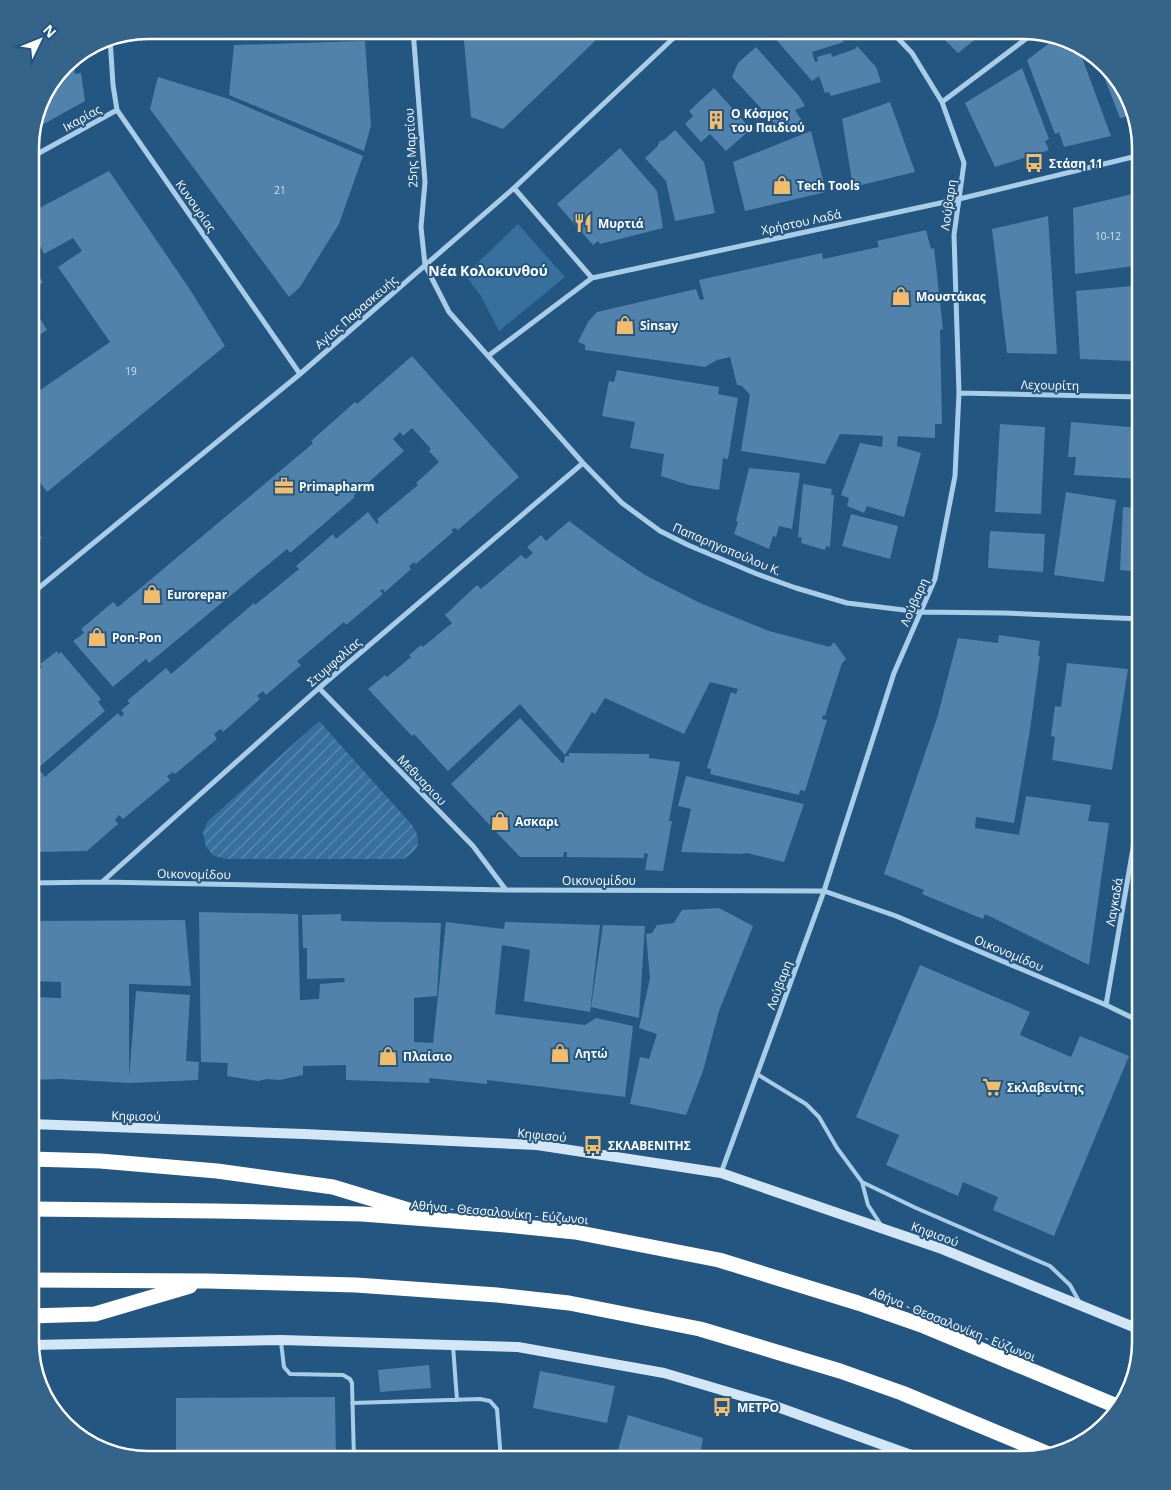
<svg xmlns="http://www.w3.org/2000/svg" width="1171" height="1490" font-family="'Open Sans',sans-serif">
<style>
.green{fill:#37709d}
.garden{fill:url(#garden-furrows)}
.building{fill:#5082ab}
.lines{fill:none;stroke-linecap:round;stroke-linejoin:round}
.service{stroke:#a9cce7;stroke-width:4}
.minor{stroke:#a9cce7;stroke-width:5}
.secondary{stroke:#d3e6f6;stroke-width:10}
.motorway{stroke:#fff;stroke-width:15}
.labels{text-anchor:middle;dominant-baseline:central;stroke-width:4;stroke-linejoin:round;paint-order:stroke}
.number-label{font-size:10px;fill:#d3e0ea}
.poi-label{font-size:12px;font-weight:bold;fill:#fff;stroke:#235680;text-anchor:start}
.street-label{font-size:12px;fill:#fff;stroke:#235680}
.neighbourhood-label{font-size:14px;font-weight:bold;fill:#fff;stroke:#235680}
.rim{fill:none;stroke:#fff;stroke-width:2.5}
</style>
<defs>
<pattern id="garden-furrows" width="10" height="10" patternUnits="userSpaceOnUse" patternTransform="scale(1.25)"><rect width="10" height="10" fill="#37709d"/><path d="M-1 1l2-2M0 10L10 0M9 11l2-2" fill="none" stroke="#5f8db1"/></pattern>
</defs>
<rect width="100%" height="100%" fill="#235680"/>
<!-- green -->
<path class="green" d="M518 224 565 277 499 331 481 296 465 275Z"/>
<!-- garden -->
<path class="garden" d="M319 721 412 825C423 841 419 850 403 859H227L214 856 206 847 203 832 208 821Z"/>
<!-- building -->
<path class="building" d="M264 30H370L371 35 267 39Z
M463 30H584L595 41 503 129 471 117Z
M775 30H839L844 36 840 38 844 42 812 52 815 62 818 61 817 57 831 53 832 57 855 49 857 46 876 67 881 82 831 96 829 92 825 93 819 76 812 81 774 37 776 35 774 32Z
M935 30H987L958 53Z
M1056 38 1077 44 1111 136 1064 147 1059 132 1055 134 1027 60Z
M365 41 371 125 364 151 229 95 234 45Z
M756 47 799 96 805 106 795 110 802 121 778 130 772 120 732 77 738 63Z
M78 55 79 66 74 67 75 74 81 73 85 101 33 130 42 96 70 60Z
M1098 61 1121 83 1131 116 1120 118Z
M1022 68 1049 139 1045 141 1049 150 995 167 965 103Z
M158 77 229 99 363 156 339 224 300 287 289 297 150 109Z
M714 88 751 129 726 151 710 134 701 142 685 124 693 116 689 111Z
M890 102 915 172 853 187 842 119Z
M675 130 704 162 715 213 675 221 666 181 645 158 657 147 660 141 664 140Z
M811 131 826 192 745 211 733 162Z
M620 148 657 191 663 228 600 244 598 241 593 245 557 204Z
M109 171 189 288 225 346 47 492 30 469V397L110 342 58 267 82 251 73 238 44 254 30 225V213Z
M1141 192V265L1075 274 1073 208Z
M1048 216 1057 354 1007 353 992 229Z
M926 230 931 249 934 248 943 329 940 330 942 424H935V438L898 436 897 446 921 453 904 517 867 506 864 513 847 506 849 498 841 495 860 443 882 447 883 436 840 434 825 464 741 451 750 395 742 386 737 385 730 357 717 360 705 367 585 350V345L578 342 588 322 597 312 696 289 700 300 704 299 699 280 822 253 823 259 879 247 877 241Z
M30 260 43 283 30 289Z
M1132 286 1131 361 1080 359 1076 291Z
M30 302 47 330 30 341Z
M412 356 519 477 458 530 455 528 451 530 453 532 416 564 414 562 412 564 409 566 411 569 385 592 383 589 380 591 383 594 346 625 344 622 300 659 297 661 301 665 266 695 263 691 257 696 260 699 223 732 221 729 219 730 214 734 217 739 175 774 173 772 167 776 170 780 123 819 119 815 115 820 118 824 87 851 35 852V845L30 844V673L38 667 40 669 42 667 40 664 57 651 58 654 61 652 101 699 98 702 105 711 38 768 45 777 118 713 121 717 124 714 121 710 130 703 127 701 166 668 171 674 254 603 255 605 299 569 296 566 333 534 336 539 368 512 377 524 379 522 377 519 418 485 416 483 439 462 429 451 431 449 412 428 403 436 400 432 393 439 404 451 353 496 355 497 290 553 287 549 149 663 146 659 113 687 73 641 84 633 81 629 113 602 118 607 311 445 313 443 311 441 355 402 357 404Z
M617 370 719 387 718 394 738 398 728 459 723 458 719 490 689 485 661 476 664 454 630 448 635 422 602 416 609 381 614 382Z
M1071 422 1141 428V479L1074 475 1076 457H1068Z
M1000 424 1045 427 1041 514 995 512Z
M749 468 800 473 792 529 779 526 776 537 773 536 769 549 734 534 738 522 736 521Z
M803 484 832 489 831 495H834L830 547 826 546 825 550 801 543 802 538 798 537Z
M1066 492 1116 500 1104 582 1054 575Z
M1123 507 1141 508V572L1120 570Z
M851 514 898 526 890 559 842 546Z
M30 521 42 538 30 547Z
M569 521 608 550 645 575 700 603 769 631 830 647 834 642 846 659 842 663 825 716 823 715 822 719 827 720 805 791 800 790 799 795 710 774 711 769 707 768 731 692 736 694 738 689 710 682 684 734 605 698 595 714 592 712 565 755 520 704 448 771 414 734 412 736 368 689 385 675 387 677 411 657 409 655 421 645 423 647 452 623 445 615 477 585 481 589 521 555 526 559 533 553 527 547 541 535 546 541Z
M990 531 1045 534 1043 572 988 568Z
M999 635 1040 641 1038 656H1040L1030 730 1014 823 976 817 975 828 1019 835 1026 796 1091 805 1088 821 1109 823 1089 965 985 914 983 919 922 894 924 890 884 874 937 718 958 638 998 643Z
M1067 663 1128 669 1112 770 1052 760 1055 737 1051 736 1055 706 1061 707Z
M520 718 562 763H564L565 756H569V753L649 754V758L680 762 669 821H672L663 871 645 870 648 854 644 853V858L567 857V852H564L563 857H520L451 784Z
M686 776 804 804 784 862 747 853 742 854 681 852 691 809 678 806Z
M719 908 753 926 719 1011 703 1071 686 1115 630 1104 640 1057 649 1059 657 1034 639 1028 650 978 646 934 652 933 657 925 674 923 682 910Z
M199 912 298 914 300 1000 319 999 320 984 345 982 344 978 307 979V948H303L302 915 341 914V921L441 923 437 996 414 998V1042L433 1043 446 922 504 929 505 922 600 925 590 1012 524 1001 530 950 502 945 495 1014 585 1025 596 1018 633 1026 625 1097 487 1080V1084L429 1078 430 1083 346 1080V1065L303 1066V1075L280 1080 267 1079 258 1081 227 1076 228 1063 201 1062Z
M185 920 191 986 129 984V1078L136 991 190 995 186 1061 199 1062 198 1080 129 1083 61 1079 30 1080V997L61 998V982L30 981V921Z
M603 925 645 926 639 1018 591 1007Z
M920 965 1030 1012 1020 1035 1071 1057 1080 1036 1129 1056 1054 1236 993 1210 998 1197 963 1182 958 1196 886 1165 899 1135 856 1117Z
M429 1365 431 1388 380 1392 378 1370Z
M540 1371 615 1386 607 1423 533 1408Z
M335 1397 336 1460H176V1398Z
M628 1415 703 1438 699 1460H615Z"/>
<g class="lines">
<!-- service -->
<path class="service" d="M757 1074 806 1104 819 1117 837 1148 862 1182 916 1208 1050 1266 1070 1285 1080 1303
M862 1182 868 1205 881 1225
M281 1342 284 1367 290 1374 343 1375 350 1379 352 1383 354 1460
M453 1346 457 1400
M352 1403 480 1399 490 1401 497 1409 501 1460"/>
<!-- minor -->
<path class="minor" d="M413 30 425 182 421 227 425 265 449 312 583 463 622 503 660 531 688 545 757 574 796 588 847 603 920 612 1004 613 1141 619
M110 38 113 85 117 110 300 374
M942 102 1035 32
M30 158 117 110
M514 188 592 278
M488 356 592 278 959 199 1141 155
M959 393 1141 397
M30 595 300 374 514 188 682 30
M319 688 473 846 506 890
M102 882 319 688 583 463
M30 883 102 882 506 890 824 891 896 916 1106 1005 1141 1022
M1106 1005 1141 802
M721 1173 824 891 894 673 935 579 955 476 959 393 954 235 964 163 942 102 912 53 890 30"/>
<!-- secondary -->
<path class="secondary" d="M30 1124 304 1134 537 1145 721 1173 942 1249 1141 1330
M31 1345 281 1340 518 1347 664 1373 772 1405 925 1460"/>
<!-- motorway -->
<path class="motorway" d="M30 1159 100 1161 217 1171 333 1187 415 1212
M30 1209 215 1211 362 1214 506 1225 575 1232 719 1260 858 1303 924 1326 1119 1407
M30 1280 207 1281 356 1285 497 1295 569 1303 700 1329 840 1371 902 1393 1046 1453
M30 1316 95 1314 190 1286"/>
</g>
<!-- icons -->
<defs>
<g id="building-bare" transform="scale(1.5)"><path d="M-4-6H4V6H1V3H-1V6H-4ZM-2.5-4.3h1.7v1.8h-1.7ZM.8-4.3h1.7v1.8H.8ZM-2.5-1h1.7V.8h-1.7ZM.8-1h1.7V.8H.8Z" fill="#f2bc6b" stroke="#235680" stroke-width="2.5" paint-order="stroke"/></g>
<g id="bus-bare" transform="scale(1.5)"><path d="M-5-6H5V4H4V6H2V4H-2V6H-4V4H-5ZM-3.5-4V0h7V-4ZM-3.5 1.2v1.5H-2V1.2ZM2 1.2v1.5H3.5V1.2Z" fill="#f2bc6b" stroke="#235680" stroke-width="2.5" paint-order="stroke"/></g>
<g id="shop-bare" transform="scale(1.5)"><path d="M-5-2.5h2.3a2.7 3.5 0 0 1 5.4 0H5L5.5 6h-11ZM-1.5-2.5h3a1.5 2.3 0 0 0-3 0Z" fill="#f2bc6b" stroke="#235680" stroke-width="2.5" paint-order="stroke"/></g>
<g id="restaurant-bare" transform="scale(1.5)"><path d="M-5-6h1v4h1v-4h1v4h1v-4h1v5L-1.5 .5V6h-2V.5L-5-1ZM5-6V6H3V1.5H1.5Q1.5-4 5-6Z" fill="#f2bc6b" stroke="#235680" stroke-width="2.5" paint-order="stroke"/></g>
<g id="office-bare" transform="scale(1.5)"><path d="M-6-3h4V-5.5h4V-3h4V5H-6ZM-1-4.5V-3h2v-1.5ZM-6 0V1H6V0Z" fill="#f2bc6b" stroke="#235680" stroke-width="2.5" paint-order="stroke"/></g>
<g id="supermarket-bare" transform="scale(1.5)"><path d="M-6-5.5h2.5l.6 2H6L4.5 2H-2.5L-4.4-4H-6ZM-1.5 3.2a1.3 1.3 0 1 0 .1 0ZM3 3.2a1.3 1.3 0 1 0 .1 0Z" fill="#f2bc6b" stroke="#235680" stroke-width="2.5" paint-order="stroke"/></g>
</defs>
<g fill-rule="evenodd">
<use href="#building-bare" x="716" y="120"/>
<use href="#bus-bare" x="1034" y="163"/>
<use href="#shop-bare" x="782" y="185"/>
<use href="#restaurant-bare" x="583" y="223"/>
<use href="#shop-bare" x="901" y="296"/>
<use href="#shop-bare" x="625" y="325"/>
<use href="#office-bare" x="284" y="486"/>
<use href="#shop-bare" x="152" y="594"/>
<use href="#shop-bare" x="97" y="637"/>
<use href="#shop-bare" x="500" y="821"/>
<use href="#shop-bare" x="560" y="1053"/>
<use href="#shop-bare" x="388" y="1056"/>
<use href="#supermarket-bare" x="992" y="1087"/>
<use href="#bus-bare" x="593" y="1145"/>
<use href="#bus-bare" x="722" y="1407"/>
</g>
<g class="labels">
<!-- number labels -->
<g class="number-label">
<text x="280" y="190">21</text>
<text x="1108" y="236">10-12</text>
<text x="131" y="371">19</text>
</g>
<!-- poi labels -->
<g class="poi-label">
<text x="731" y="113">Ο Κόσμος<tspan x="731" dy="14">του Παιδιού</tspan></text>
<text x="1049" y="163">Στάση 11</text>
<text x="797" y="185">Tech Tools</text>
<text x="598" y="223">Μυρτιά</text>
<text x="916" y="296">Μουστάκας</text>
<text x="640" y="325">Sinsay</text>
<text x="299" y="486">Primapharm</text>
<text x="167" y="594">Eurorepar</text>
<text x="112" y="637">Pon-Pon</text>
<text x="515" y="821">Ασκαρι</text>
<text x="575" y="1053">Λητώ</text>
<text x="403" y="1056">Πλαίσιο</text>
<text x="1007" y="1087">Σκλαβενίτης</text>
<text x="608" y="1145">ΣΚΛΑΒΕΝΙΤΗΣ</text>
<text x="737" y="1407">ΜΕΤΡΟ</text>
</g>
<!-- street labels -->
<g class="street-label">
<text transform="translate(82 118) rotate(-29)">Ικαρίας</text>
<text transform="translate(411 148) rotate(-93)">25ης Μαρτίου</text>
<text transform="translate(948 205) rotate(-82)">Λούβαρη</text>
<text transform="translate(196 206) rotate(55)">Κυνουρίας</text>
<text transform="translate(801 222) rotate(-12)">Χρήστου Λαδά</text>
<text transform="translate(356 312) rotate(-41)">Αγίας Παρασκευής</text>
<text transform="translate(1050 385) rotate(1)">Λεχουρίτη</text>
<text transform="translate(727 549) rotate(23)">Παπαρηγοπούλου Κ.</text>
<text transform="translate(914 602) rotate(-66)">Λούβαρη</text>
<text transform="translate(334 662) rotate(-41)">Στυμφαλίας</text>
<text transform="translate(422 780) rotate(46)">Μεθυαριου</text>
<text transform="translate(194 874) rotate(1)">Οικονομίδου</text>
<text x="599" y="880">Οικονομίδου</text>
<text transform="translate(1114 902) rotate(-80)">Λαγκαδά</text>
<text transform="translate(1009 953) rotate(23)">Οικονομίδου</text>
<text transform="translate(779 985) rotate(-70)">Λούβαρη</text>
<text transform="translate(136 1116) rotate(2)">Κηφισού</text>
<text transform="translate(542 1135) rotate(6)">Κηφισού</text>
<text transform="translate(500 1212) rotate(5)">Αθήνα - Θεσσαλονίκη - Εύζωνοι</text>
<text transform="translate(935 1234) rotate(20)">Κηφισού</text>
<text transform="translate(953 1324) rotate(22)">Αθήνα - Θεσσαλονίκη - Εύζωνοι</text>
</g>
<!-- neighbourhood labels -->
<g class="neighbourhood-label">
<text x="488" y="270">Νέα Κολοκυνθού</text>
</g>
</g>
<!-- crop -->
<path d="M0 0H1171V1490H0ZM148 39H1023A109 109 0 0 1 1132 148V1342A109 109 0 0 1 1023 1451H148A109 109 0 0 1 39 1342V148A109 109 0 0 1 148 39Z" fill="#35648a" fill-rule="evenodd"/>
<path class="rim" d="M148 39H1023A109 109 0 0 1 1132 148V1342A109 109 0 0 1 1023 1451H148A109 109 0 0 1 39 1342V148A109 109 0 0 1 148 39Z"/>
<!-- north arrow -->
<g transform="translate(40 40) rotate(47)" stroke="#235680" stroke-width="4" paint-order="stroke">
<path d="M0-4L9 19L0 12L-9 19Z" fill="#ffffff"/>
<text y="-8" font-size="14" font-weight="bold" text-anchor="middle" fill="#ffffff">N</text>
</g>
</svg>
